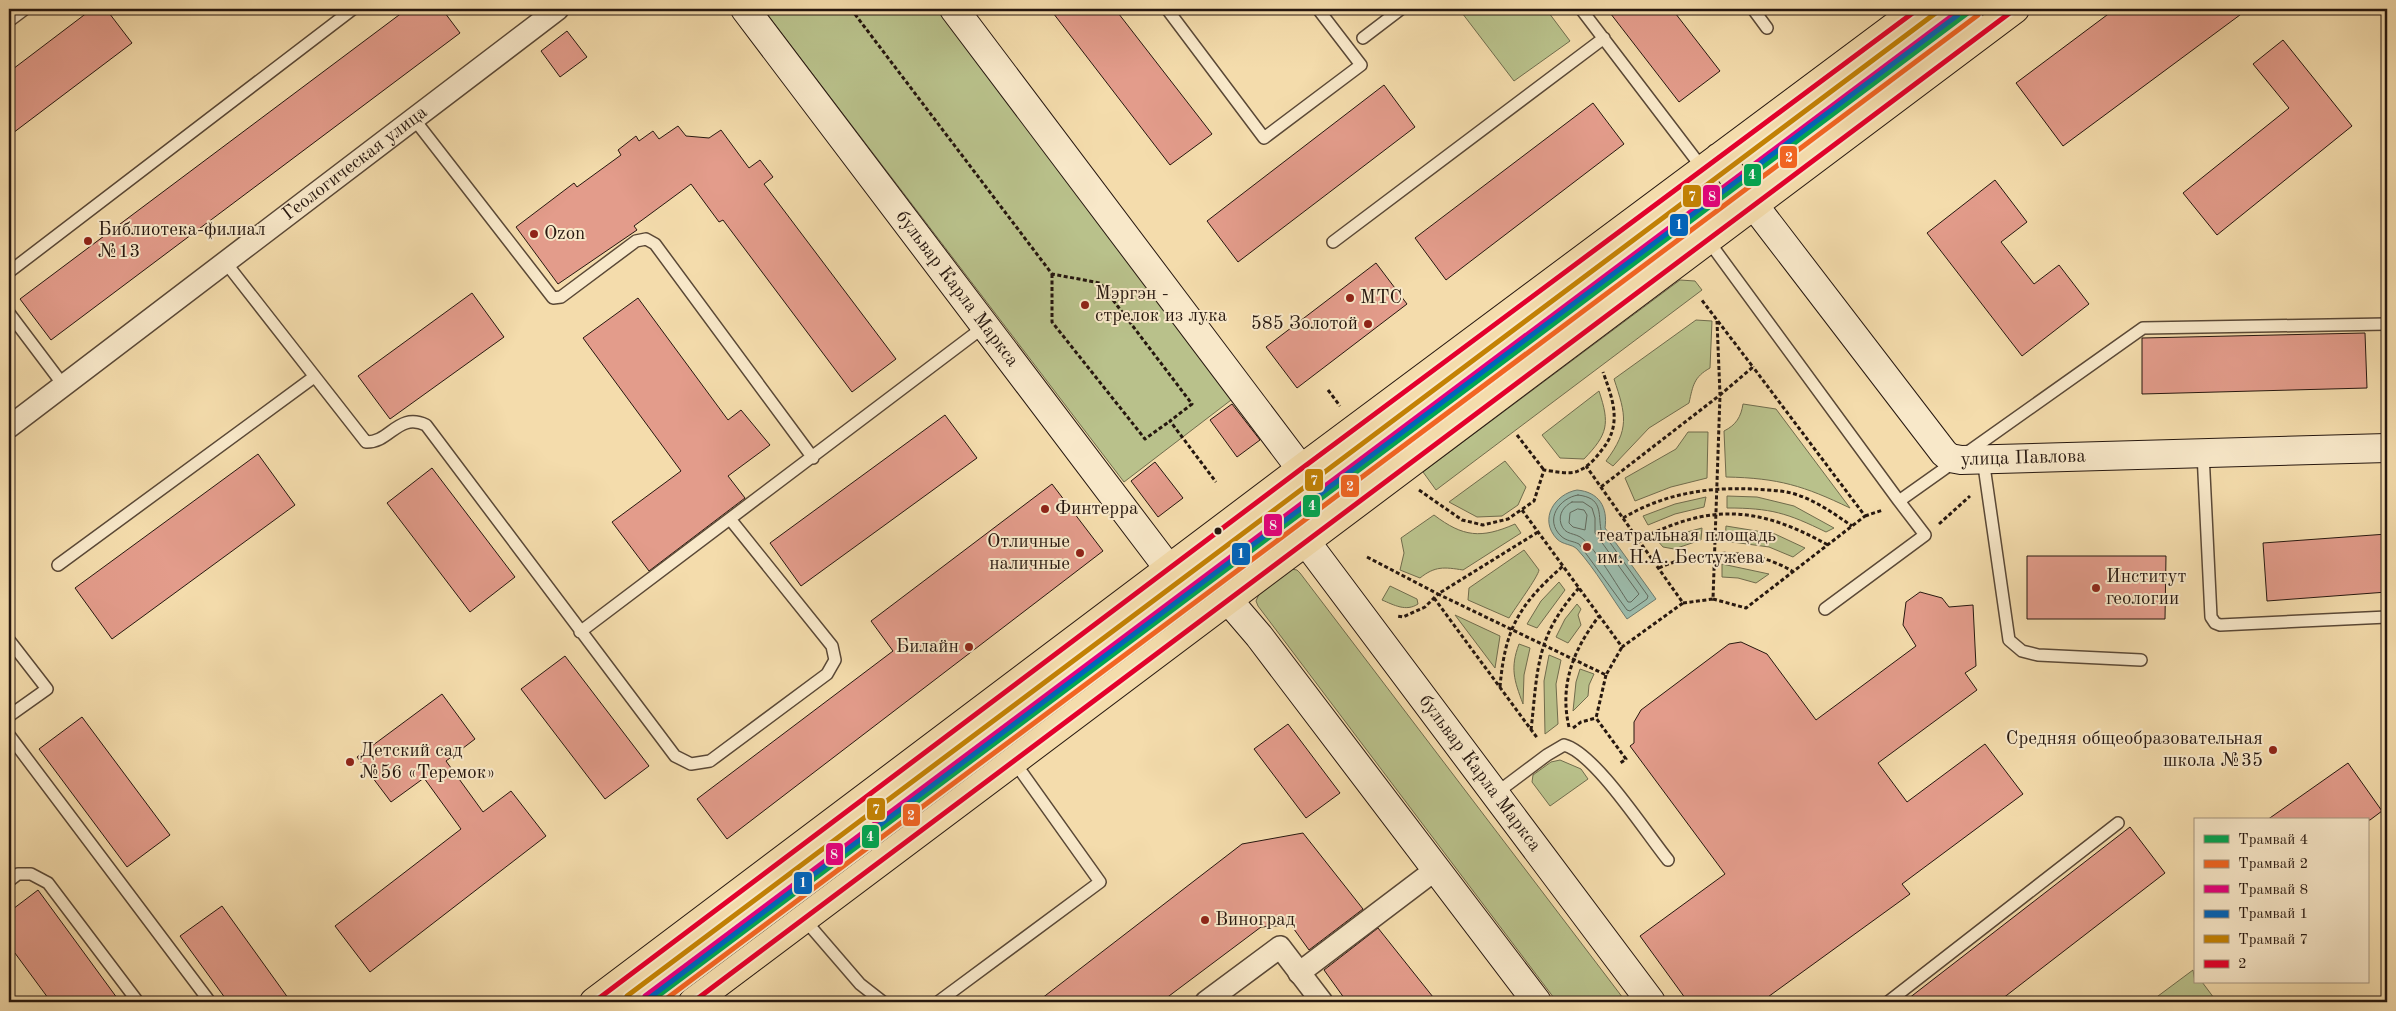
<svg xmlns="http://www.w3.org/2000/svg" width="2396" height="1011" font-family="'Old Standard TT',serif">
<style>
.green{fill:#b9c18b;stroke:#706c4d}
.water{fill:#9cbbab;stroke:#6d796d}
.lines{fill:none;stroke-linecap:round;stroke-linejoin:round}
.shore{stroke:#61695d;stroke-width:1}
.building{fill:#e39c8b;stroke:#26170f}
.lane-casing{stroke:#5a4836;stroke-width:14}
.street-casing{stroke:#5a4836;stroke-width:24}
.secondary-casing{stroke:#26170f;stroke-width:30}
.primary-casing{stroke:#26170f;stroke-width:30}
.path{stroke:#26170f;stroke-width:3;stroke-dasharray:4 2.5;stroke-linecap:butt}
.lane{stroke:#f8e8c9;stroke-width:11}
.street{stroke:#f8e8c9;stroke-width:21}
.secondary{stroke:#f8e8c9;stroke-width:28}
.primary{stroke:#f4dcac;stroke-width:28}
.bus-1-casing{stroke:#f8e8c9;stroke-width:9}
.bus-1{stroke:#e4002b;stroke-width:5}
.tram-1-casing{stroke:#f8e8c9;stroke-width:9}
.tram-2-casing{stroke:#f8e8c9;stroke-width:9}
.tram-3-casing{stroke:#f8e8c9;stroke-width:9}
.tram-4-casing{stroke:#f8e8c9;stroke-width:9}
.tram-5-casing{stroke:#f8e8c9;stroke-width:9}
.tram-1{stroke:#00a651;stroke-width:5}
.tram-2{stroke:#f26522;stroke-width:5}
.tram-3{stroke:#e5007d;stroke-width:5}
.tram-4{stroke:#0065bd;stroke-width:5}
.tram-5{stroke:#c38204;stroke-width:5}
.poi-dot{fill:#8f2418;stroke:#f8e8c9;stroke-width:2}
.bus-dot{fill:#26170f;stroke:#f8e8c9;stroke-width:2}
.labels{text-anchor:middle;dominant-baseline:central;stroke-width:4;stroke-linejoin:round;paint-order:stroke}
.street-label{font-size:19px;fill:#26170f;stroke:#f8e8c9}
.poi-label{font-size:19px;fill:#26170f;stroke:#f8e8c9;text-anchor:start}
.line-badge{stroke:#f8e8c9;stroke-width:2}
.badge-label{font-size:14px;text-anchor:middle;font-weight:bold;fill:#fff}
</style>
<rect width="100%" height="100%" fill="#f4dcac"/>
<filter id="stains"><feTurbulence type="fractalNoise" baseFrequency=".004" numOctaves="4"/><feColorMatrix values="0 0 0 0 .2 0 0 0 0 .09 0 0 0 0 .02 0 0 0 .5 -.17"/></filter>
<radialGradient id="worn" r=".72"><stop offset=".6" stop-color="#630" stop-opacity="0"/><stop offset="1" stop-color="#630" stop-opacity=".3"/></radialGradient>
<!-- green -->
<path class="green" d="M763 9H937L1235 397 1124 482Z
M1459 9H1546L1570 41 1514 81Z
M1680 280 1695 281 1702 290 1436 490 1423 472Z
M1696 320 1712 321 1710 368C1694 377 1693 385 1689 403L1649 428 1613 466 1606 461C1630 429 1626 415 1614 379Z
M1599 391C1610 424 1608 434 1584 459L1560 458 1542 435Z
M1743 404 1776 409 1850 508C1804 486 1779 478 1726 477L1724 431C1736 425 1741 417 1743 404Z
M1688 432H1708L1707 478 1671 487 1635 501 1625 478 1676 449Z
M1505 461 1526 487 1518 505 1502 516 1477 517 1449 502Z
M1727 496 1757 497 1794 506 1834 528 1826 532C1787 513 1771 508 1727 508Z
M1706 497 1704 507 1675 514 1648 525 1643 516 1675 504Z
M1434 515C1463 537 1481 539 1515 524L1521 533 1463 570C1444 567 1435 566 1420 578L1400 570 1404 553 1401 538Z
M1726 526 1775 534 1805 548 1793 557 1769 547 1725 541Z
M1702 528 1701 540 1674 549 1663 547 1657 540Z
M1524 550 1539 570C1538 577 1515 608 1509 618L1468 600 1469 588Z
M1722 564 1769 574 1756 583 1738 578 1722 577Z
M1291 569 1297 570 1300 573 1626 1002H1557L1258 606 1256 601 1260 592Z
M1559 582 1565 590 1537 628 1527 624 1541 601Z
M1390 586 1417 599 1418 604C1406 612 1394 605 1382 600Z
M1577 604 1581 609 1578 615 1581 625 1568 643 1556 637 1565 619Z
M1455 615 1500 636 1495 668Z
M1519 644 1530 648 1524 675 1523 704C1514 680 1510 668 1519 644Z
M1549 655 1561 660 1556 684 1558 724 1545 734 1544 681Z
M1580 669 1594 674 1589 685 1588 696 1573 711 1576 682Z
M1560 760 1581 769 1588 779 1550 806 1532 782 1533 775 1551 762Z
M2193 970 2195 982H2202L2217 1002H2150Z"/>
<!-- water -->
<path class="water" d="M1577 490C1599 492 1608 507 1605 528L1656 599 1627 619C1611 597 1596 570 1577 549 1572 544 1563 545 1557 539 1538 519 1555 494 1577 490Z"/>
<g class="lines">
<!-- shore -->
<path class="shore" d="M1578 495C1603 498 1598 512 1601 530L1648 596 1647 599 1630 611 1627 610 1579 544C1573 541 1566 541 1561 536 1544 520 1559 498 1578 495Z
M1572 502H1583L1592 508 1595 518V533L1639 594 1631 602H1628C1618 587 1595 548 1583 539 1575 532 1565 536 1561 524 1558 514 1564 506 1572 502Z
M1578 509 1584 510 1587 515 1585 530 1573 527 1569 523 1570 513Z"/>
</g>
<!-- building -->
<path class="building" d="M92 9H106L132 43 9 136V72Z
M407 9H442L460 33 51 340 20 299Z
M1050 9H1115L1212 134 1170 165Z
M1607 9H1672L1720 71 1679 102Z
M2115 9H2248L2063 146 2016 83Z
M567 31 587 57 560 77 541 51Z
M2283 40 2352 126 2217 235 2183 193 2289 108 2253 64Z
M1384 85 1415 127 1238 262 1207 221Z
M1593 103 1624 144 1446 280 1415 238Z
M678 126 686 136 709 138 721 130 749 168 760 160 773 177 764 184 896 359 852 392 723 220 719 222 691 184 634 226 637 230 558 284 516 227 574 183 577 187 621 155 618 150 636 136 639 141 653 131 659 139Z
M1995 180 2027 222 2001 242 2034 284 2059 265 2089 304 2022 356 1927 233Z
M1376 263 1407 304 1297 388 1266 347Z
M472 293 504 337 390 419 358 376Z
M638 298 728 420 741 410 770 445 728 476 745 498 649 571 612 522 681 471 583 338Z
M2365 333 2367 388 2142 394V338Z
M1232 404 1260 440 1237 457 1210 420Z
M945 415 977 458 801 586 770 543Z
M258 454 295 505 112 639 75 588Z
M1155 462 1183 498 1158 517 1131 481Z
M432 468 515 577 470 612 387 503Z
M1052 484 1103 551 727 839 697 799 893 651 871 621Z
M2387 534V592L2267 601 2263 543Z
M2027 556H2166L2165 619H2027Z
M1920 592 1942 598 1949 607 1973 605 1976 666 1965 673 1977 690 1878 763 1907 802 1985 744 2023 794 1902 884 1910 894 1761 1002H1688L1640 936 1725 874 1630 746 1634 743V722L1641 710 1729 644 1741 642 1767 654 1816 720 1916 646 1903 625 1906 602Z
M565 656 649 766 605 799 521 689Z
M442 694 475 739 446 761 483 812 511 791 546 836 370 972 335 926 461 829 424 778 391 802 357 757Z
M82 717 170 835 127 867 39 749Z
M1288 724 1340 793 1306 818 1254 749Z
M2348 763 2382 811 2370 820H2267Z
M2130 827 2165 873 1998 1002H1904Z
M1303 833 1363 909 1309 950 1291 925 1261 927 1161 1002H1037L1242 844Z
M38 890 120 1002H51L9 945V912Z
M222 906 291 1002H228L180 936Z
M1378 928 1437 1002H1347L1324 970Z"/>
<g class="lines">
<!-- lane casing -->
<g class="lane-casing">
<path id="lane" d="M1167 9 1264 138 1361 65 1318 9
M1581 9 1703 169
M1753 9 1767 28
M9 21 25 9
M1363 38 1401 9
M414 119 553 298 561 297 636 241 646 239 655 244 813 458
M1707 239 1899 501 2143 328 2387 324
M1333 242 1604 38
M226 263 366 442C390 443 398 412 426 425L675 756 691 764 710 761 827 674 835 660 832 646 730 519
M9 272 353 9
M9 313 64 386
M2203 453 2211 617 2215 623 2220 625 2387 617
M1983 459 2009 640 2022 651 2038 655 2141 660
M58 565 314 377
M1825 609 1925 535 1899 501
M580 632 985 326
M9 640 47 689 9 716
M9 735 210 1002
M1495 794 1547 755 1564 745C1595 753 1646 833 1668 860
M9 881 18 874H31L48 883 138 1002
M804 919 860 984 883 1002
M938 1002 1100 882 1013 760
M1888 1002 2118 823"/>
</g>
<!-- street casing -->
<g class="street-casing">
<g id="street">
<path id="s1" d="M9 427 558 9"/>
<path d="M1299 973 1435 870"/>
<path d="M1206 1002 1280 947 1322 1002"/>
</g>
</g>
<!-- secondary casing -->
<g class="secondary-casing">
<g id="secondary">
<path id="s2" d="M745 9 1169 569"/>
<path d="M954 9 1301 469"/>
<path id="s3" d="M1753 204 1944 453 1950 458 1961 460 2387 448"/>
<path id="s4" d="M1307 543 1651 1002"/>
<path d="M1229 601 1259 636 1537 1002"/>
</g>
</g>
<!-- primary casing -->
<g class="primary-casing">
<path id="primary" d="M1719 157 1753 204
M594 1002 1301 469 1918 9
M693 1002 2015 9"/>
</g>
<!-- path -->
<path class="path" d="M851 9 1052 274 1100 283 1192 404 1170 421 1216 482
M1052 274V322L1145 439 1170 421
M1328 390 1340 406
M1517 435 1544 470
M1601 487 1720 395 1717 321
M1419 490 1462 520 1483 525 1508 519 1534 501 1544 470C1553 471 1570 475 1578 471 1588 467 1595 459 1601 451 1623 425 1613 400 1603 372
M1522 510 1622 647 1683 603 1586 466
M1865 516 1883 510
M1623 518C1664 494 1705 487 1753 489 1765 490 1779 490 1791 493 1814 499 1833 513 1852 526
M1939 524 1970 496
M1538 532 1438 594 1606 675 1622 647
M1639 540C1710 503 1758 506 1828 545
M1367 557 1438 594 1425 607 1403 617 1397 616
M1659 568C1700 549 1752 547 1792 571
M1434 598 1538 739
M1713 599 1746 608 1865 516 1753 367
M1683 603 1713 599 1720 395 1753 367 1701 299
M1606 675 1596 718 1626 759 1619 764
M1500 687C1505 628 1519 605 1563 566
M1569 727C1559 684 1574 649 1599 616
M1573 728 1581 722 1596 718
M1531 730C1538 669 1535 637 1579 588"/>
<!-- lane -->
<use href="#lane" class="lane"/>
<!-- street -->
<use href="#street" class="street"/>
<!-- secondary -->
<use href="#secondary" class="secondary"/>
<!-- primary -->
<use href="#primary" class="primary"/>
<!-- bus-1 casing -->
<g class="bus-1-casing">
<path id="bus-1" d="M594 1002 1301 469 1918 9
M693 1002 2015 9"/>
</g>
<!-- bus-1 -->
<use href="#bus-1" class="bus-1"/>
<!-- tram-1 casing -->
<g class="tram-1-casing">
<path id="tram-1" d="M650 1002 1973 9"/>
</g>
<!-- tram-2 casing -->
<g class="tram-2-casing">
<path id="tram-2" d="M662 1002 1978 15"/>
</g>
<!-- tram-3 casing -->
<g class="tram-3-casing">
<path id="tram-3" d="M645 996 1961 9"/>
</g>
<!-- tram-4 casing -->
<g class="tram-4-casing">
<path id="tram-4" d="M644 1002 1958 15"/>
</g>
<!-- tram-5 casing -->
<g class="tram-5-casing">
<path id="tram-5" d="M627 996 1941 9"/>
</g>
<!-- tram-1 -->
<use href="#tram-1" class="tram-1"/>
<!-- tram-2 -->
<use href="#tram-2" class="tram-2"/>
<!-- tram-3 -->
<use href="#tram-3" class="tram-3"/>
<!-- tram-4 -->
<use href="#tram-4" class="tram-4"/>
<!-- tram-5 -->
<use href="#tram-5" class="tram-5"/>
</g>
<!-- markers -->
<g class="poi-dot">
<circle cx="534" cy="234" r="5"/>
<circle cx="88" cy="241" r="5"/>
<circle cx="1350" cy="298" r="5"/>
<circle cx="1085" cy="305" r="5"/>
<circle cx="1368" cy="324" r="5"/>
<circle cx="1045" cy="509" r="5"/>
<circle cx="1587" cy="547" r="5"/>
<circle cx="1080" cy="553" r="5"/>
<circle cx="2096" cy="588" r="5"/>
<circle cx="969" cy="647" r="5"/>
<circle cx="2273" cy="750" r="5"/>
<circle cx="350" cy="762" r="5"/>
<circle cx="1205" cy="920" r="5"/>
</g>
<circle class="bus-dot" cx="1218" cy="531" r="4.5"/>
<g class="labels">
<!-- street labels -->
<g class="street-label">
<text stroke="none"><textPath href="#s1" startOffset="435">Геологическая улица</textPath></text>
<text stroke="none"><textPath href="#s2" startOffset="351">бульвар Карла Маркса</textPath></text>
<text stroke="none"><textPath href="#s3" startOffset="395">улица Павлова</textPath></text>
<text stroke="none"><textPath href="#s4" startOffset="288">бульвар Карла Маркса</textPath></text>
</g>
<!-- poi labels -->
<g class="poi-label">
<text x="98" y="230">Библиотека-филиал<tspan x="98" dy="22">№13</tspan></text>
<text x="544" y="234">Ozon</text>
<text x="1095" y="294">Мэргэн -<tspan x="1095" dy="22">стрелок из лука</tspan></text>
<text x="1360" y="298">МТС</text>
<text x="1358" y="324" text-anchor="end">585 Золотой</text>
<text x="1055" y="509">Финтерра</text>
<text x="1597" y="536">театральная площадь<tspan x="1597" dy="22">им. Н.А. Бестужева</tspan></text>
<text x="1070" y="542" text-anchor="end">Отличные<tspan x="1070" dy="22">наличные</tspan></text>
<text x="2106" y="577">Институт<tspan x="2106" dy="22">геологии</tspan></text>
<text x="959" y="647" text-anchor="end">Билайн</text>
<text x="2263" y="739" text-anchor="end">Средняя общеобразовательная<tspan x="2263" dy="22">школа №35</tspan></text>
<text x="360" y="751">Детский сад<tspan x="360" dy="22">№56 «Теремок»</tspan></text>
<text x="1215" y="920">Виноград</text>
</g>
</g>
<g class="line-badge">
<rect x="1779" y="145" width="19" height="24" rx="5" fill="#f26522"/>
<rect x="1743" y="163" width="19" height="24" rx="5" fill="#00a651"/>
<rect x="1702" y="184" width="19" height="24" rx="5" fill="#e5007d"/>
<rect x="1682" y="184" width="20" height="24" rx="5" fill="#c38204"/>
<rect x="1669" y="213" width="20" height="24" rx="5" fill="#0065bd"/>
<rect x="1304" y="468" width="20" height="24" rx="5" fill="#c38204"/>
<rect x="1340" y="474" width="20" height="24" rx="5" fill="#f26522"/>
<rect x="1302" y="494" width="19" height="24" rx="5" fill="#00a651"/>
<rect x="1263" y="513" width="20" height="24" rx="5" fill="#e5007d"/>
<rect x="1231" y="542" width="20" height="24" rx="5" fill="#0065bd"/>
<rect x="866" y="797" width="20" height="24" rx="5" fill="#c38204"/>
<rect x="902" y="803" width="19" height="24" rx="5" fill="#f26522"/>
<rect x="861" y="824" width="19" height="25" rx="5" fill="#00a651"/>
<rect x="825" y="842" width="19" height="24" rx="5" fill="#e5007d"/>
<rect x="793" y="871" width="20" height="24" rx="5" fill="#0065bd"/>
</g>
<g class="badge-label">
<text x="1789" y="162">2</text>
<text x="1752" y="179">4</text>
<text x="1712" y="201">8</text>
<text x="1692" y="201">7</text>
<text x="1679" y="229">1</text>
<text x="1314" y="485">7</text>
<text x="1350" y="491">2</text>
<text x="1312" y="510">4</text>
<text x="1273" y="530">8</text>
<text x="1241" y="558">1</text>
<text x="876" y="814">7</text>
<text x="911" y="820">2</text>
<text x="870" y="841">4</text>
<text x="834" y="859">8</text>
<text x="803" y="887">1</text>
</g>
<!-- margin -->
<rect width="2396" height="1011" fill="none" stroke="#f4dcac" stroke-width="30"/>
<rect x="10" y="10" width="2376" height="991" fill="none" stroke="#26170f" stroke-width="2.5"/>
<rect x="15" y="15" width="2366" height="981" fill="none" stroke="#26170f"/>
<!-- legend -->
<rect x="2194" y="818" width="175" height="165" fill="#f8e8c9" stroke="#a4947f"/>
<rect x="2204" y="835" width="25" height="8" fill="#00a651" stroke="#a4947f"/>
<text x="2238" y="844" font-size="15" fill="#26170f">Трамвай 4</text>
<rect x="2204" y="860" width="25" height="8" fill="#f26522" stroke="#a4947f"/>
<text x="2238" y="868" font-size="15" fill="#26170f">Трамвай 2</text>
<rect x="2204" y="885" width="25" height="8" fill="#e5007d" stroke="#a4947f"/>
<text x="2238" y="894" font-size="15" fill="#26170f">Трамвай 8</text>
<rect x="2204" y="910" width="25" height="8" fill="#0065bd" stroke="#a4947f"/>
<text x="2238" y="918" font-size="15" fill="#26170f">Трамвай 1</text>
<rect x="2204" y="935" width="25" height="8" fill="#c38204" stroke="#a4947f"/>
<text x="2238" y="944" font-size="15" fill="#26170f">Трамвай 7</text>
<rect x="2204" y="960" width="25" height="8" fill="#e4002b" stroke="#a4947f"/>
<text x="2238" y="968" font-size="15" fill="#26170f">2</text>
<rect width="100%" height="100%" filter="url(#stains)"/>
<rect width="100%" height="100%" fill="url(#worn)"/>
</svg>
